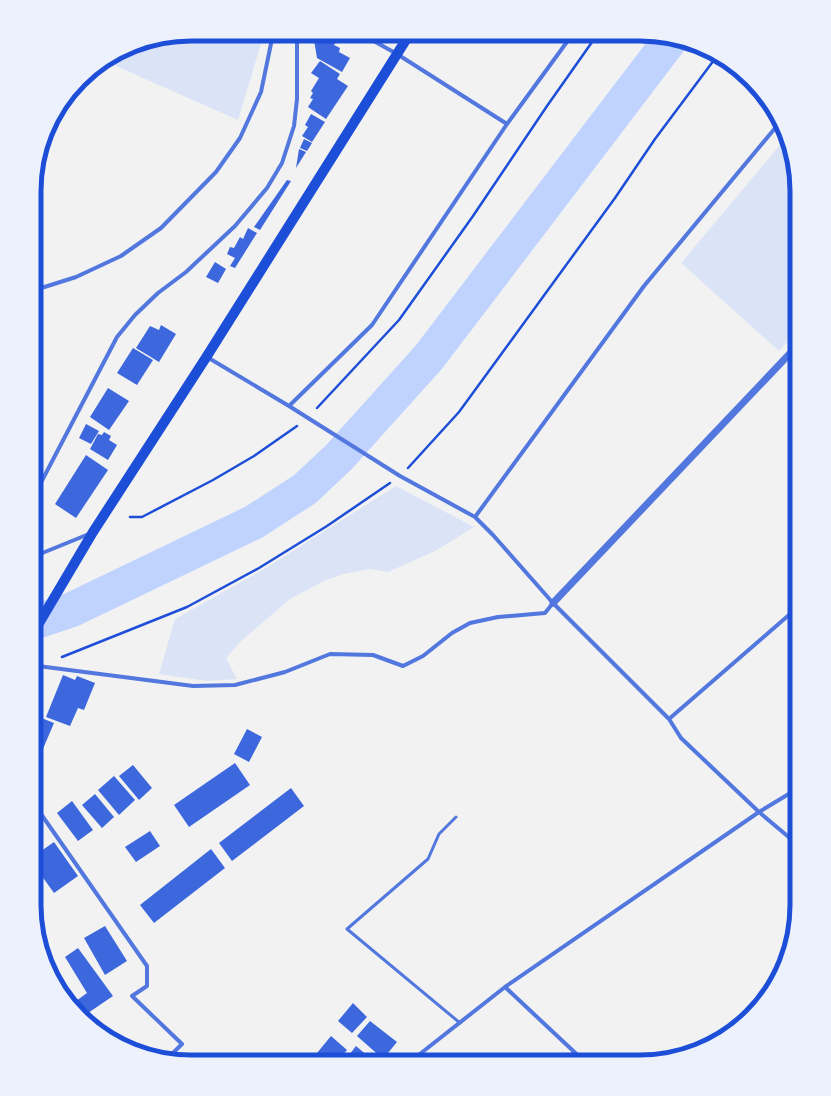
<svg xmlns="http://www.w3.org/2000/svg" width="831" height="1096" font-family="Helvetica,sans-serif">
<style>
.green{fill:#dbe4f7}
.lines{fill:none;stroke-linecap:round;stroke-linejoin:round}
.river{stroke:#bfd3fe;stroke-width:35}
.building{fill:#3d67dc}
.path{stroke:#1d4ed8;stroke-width:2.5}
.service{stroke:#5277de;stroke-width:3}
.minor{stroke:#5277de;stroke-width:4}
.tertiary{stroke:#5277de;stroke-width:7}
.primary{stroke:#1d4ed8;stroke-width:10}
.rim{fill:none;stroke:#1d4ed8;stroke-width:5}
</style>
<rect width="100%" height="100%" fill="#f2f2f2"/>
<!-- green -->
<path class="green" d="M191 34H264L238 120 107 62 140 42Z
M785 139 797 191V331L779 351 681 263Z
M396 486 474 527 437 550 388 572 370 569 343 574 324 581 290 599 239 643 226 658 237 679 206 681 159 674 175 619 264 569Z"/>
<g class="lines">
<!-- river -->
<path class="river" d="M35 622 71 610 254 522 305 489 339 457 429 357 671 39"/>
</g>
<!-- building -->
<path class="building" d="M313 34H341L334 45 340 48 339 52 350 58 342 72 317 58Z
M320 61 340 74 337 79 348 86 326 119 308 107 313 99 310 98 313 93 311 91 319 78 311 73Z
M311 114 325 122 312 142 302 136 308 127 305 125Z
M304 139 312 143 307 151 300 148Z
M299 149 306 152 296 168Z
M287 180 291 181 260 230 254 227Z
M248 228 257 233 235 268 230 266 235 258 227 254 230 247 234 248 240 237 243 239Z
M215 262 226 269 218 283 206 277Z
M161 325 176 334 159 362 136 348 150 326 159 330Z
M133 348 153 360 137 385 117 373Z
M108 388 129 401 109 430 90 417Z
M86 424 99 431 91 444 79 438Z
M104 432 111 436 109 440 117 445 108 460 90 449 98 434 102 435Z
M86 455 108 470 76 518 55 504Z
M63 675 75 680 77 676 95 683 84 710 78 708 70 726 46 717Z
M34 715 54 723 34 770Z
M247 729 262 737 249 762 234 754Z
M235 763 250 785 189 827 174 805Z
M133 765 152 788 139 800 119 776Z
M114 776 135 800 119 815 98 790Z
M291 788 304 806 232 861 219 843Z
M95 794 114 817 102 828 82 805Z
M72 801 93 830 78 841 57 813Z
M150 831 160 846 136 862 125 847Z
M54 842 78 876 54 893 34 865V856Z
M211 849 225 868 154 923 140 905Z
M105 926 127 961 105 975 84 938Z
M78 948 113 996 88 1013 102 1034 77 1013 82 1009 76 1001 87 993 65 957Z
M353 1003 367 1017 352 1033 338 1021Z
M370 1021 397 1042 383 1059 357 1036Z
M331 1036 347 1050 338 1061H327L317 1053Z
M356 1046 369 1057 366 1061H356L349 1055Z"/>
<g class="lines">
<!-- path -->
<path class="path" d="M317 408 399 320 473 216 547 106 597 35
M408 468 459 412 615 198 655 139 717 56
M130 517H142L213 480 254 456 297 426
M62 657 187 607 259 568 327 526 390 483"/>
<!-- service -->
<path class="service" d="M456 817 439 834 428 859 347 929 460 1023"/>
<!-- minor -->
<path class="minor" d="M363 35 397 54 507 124
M35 290 76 277 121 256 161 228 216 172 240 138 261 92 273 34
M207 357 289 406 400 476 475 517 493 535 553 603 669 719 681 738 759 812 797 844
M289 406 372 325 507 124 572 35
M35 494 117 337 135 315 158 293 186 272 235 226 267 188 282 163 294 126 297 99V34
M475 517 644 286 781 121
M35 556 89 534
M34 668 38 666 193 686 235 685 285 672 330 654 373 655 403 666 423 656 452 633 470 623 498 617 545 613 553 603
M669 719 797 608
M34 808 41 814 147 966V986L132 996 182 1044 167 1059
M505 987 585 1062
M411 1061 505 987 759 812 797 789
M565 1062 574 1052"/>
<!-- tertiary -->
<path class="tertiary" d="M553 603 797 346"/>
<!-- primary -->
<path class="primary" d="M35 630 93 532 207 356 409 35"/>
</g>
<!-- crop -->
<path d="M0 0H831V1096H0ZM191 41H640A150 150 0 0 1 790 191V905A150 150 0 0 1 640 1055H191A150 150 0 0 1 41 905V191A150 150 0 0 1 191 41Z" fill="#edf1fc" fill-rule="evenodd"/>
<path class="rim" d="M191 41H640A150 150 0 0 1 790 191V905A150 150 0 0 1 640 1055H191A150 150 0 0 1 41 905V191A150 150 0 0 1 191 41Z"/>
</svg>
